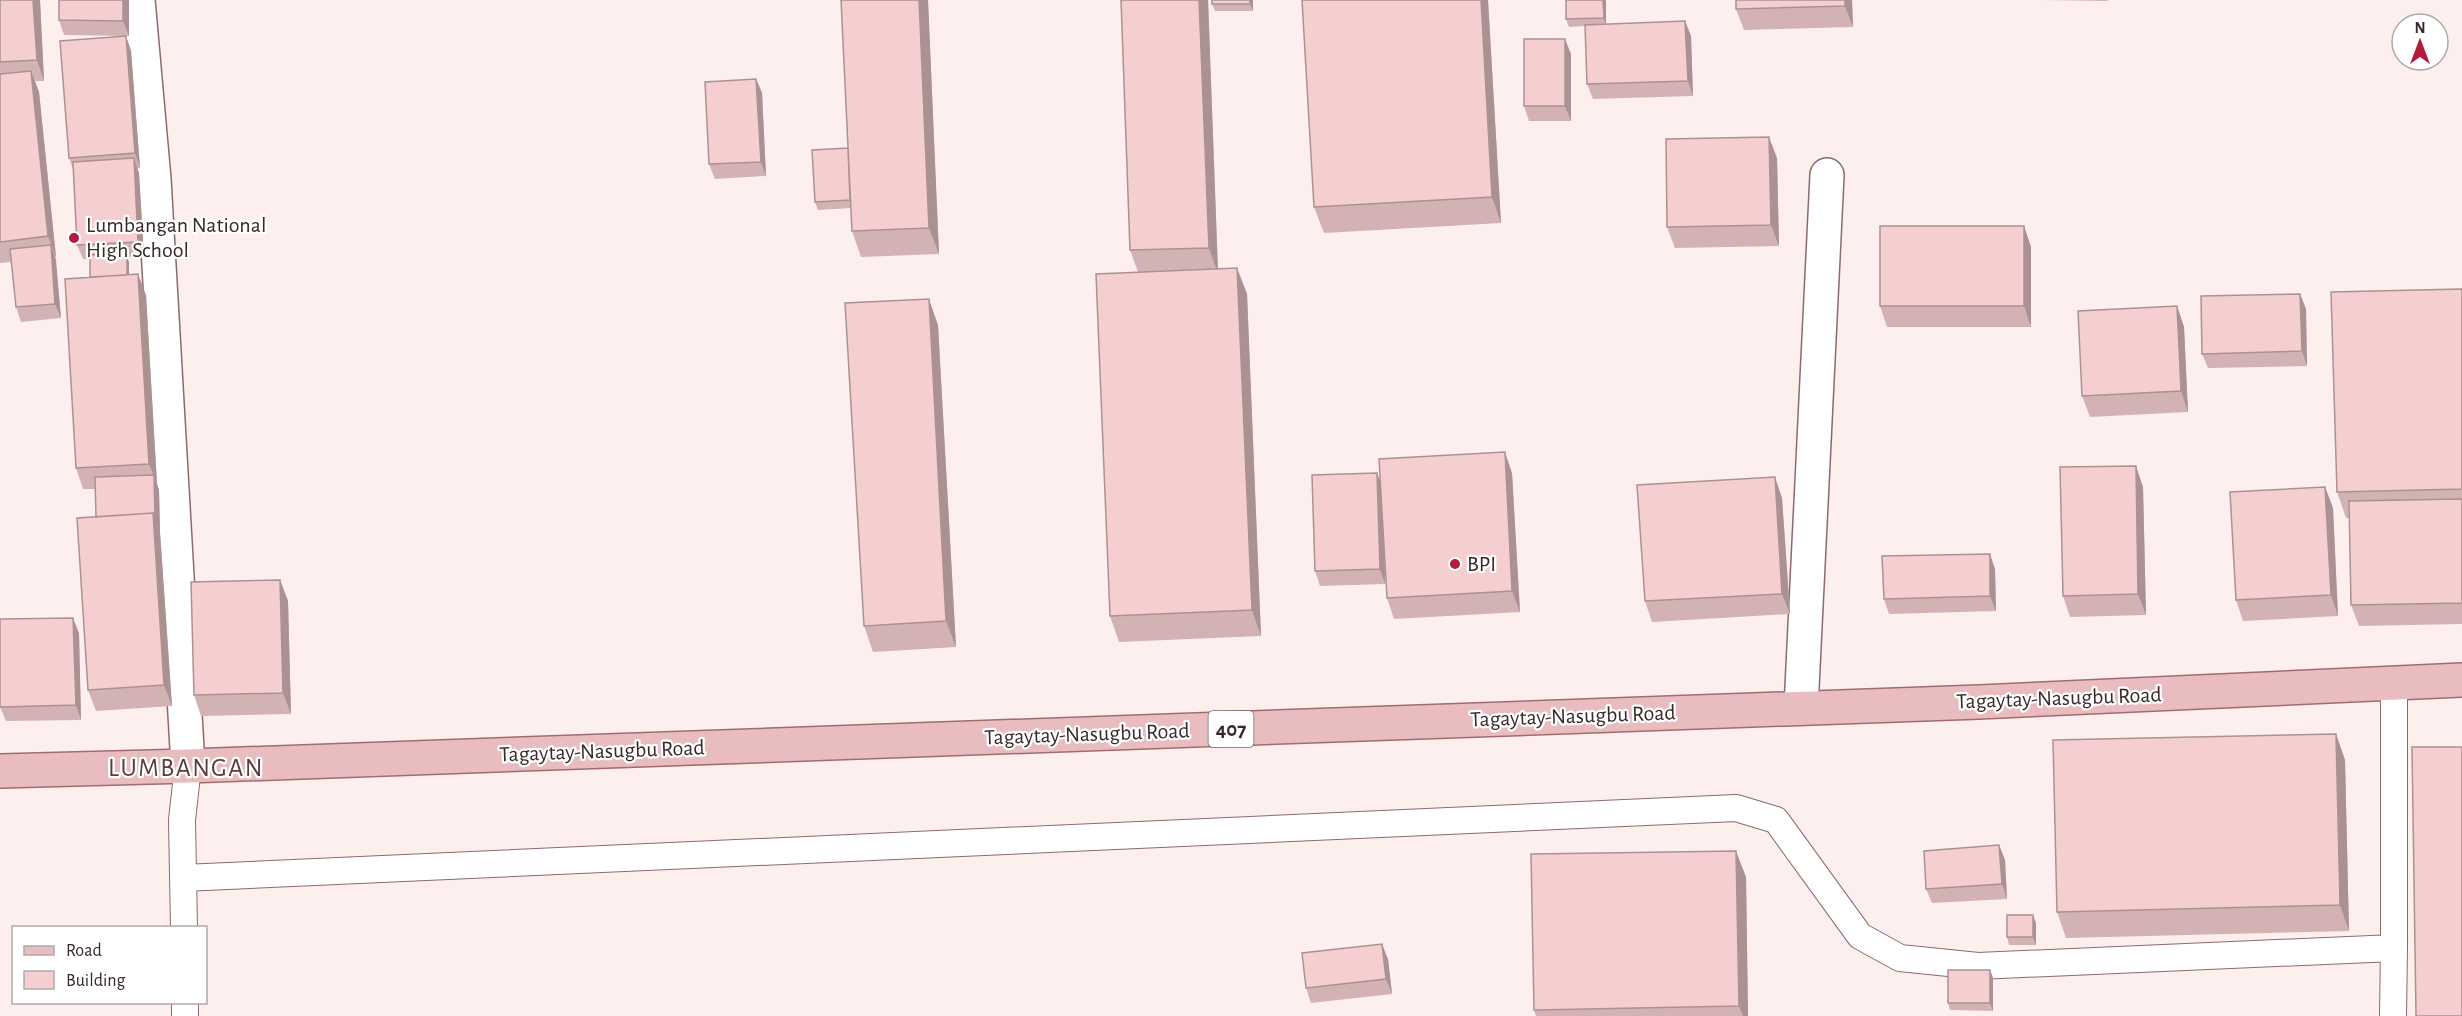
<svg xmlns="http://www.w3.org/2000/svg" width="2462" height="1016" font-family="'Alegreya Sans',sans-serif">
<style>
.lines{fill:none;stroke-linecap:round;stroke-linejoin:round}
.service-casing{stroke:#8c6a6c;stroke-width:28}
.minor-casing{stroke:#8c6a6c;stroke-width:36}
.primary-casing{stroke:#a26c6f;stroke-width:36}
.service{stroke:#fff;stroke-width:26}
.minor{stroke:#fff;stroke-width:33}
.primary{stroke:#e9bcbf;stroke-width:33}
.wall{fill:#d3b2b3}
.shaded-wall{fill:#ac9192}
.building{fill:#f5cfd0;stroke:#ac9192;stroke-width:1.5}
.poi-dot{fill:#b01d3d;stroke:#fff;stroke-width:2}
.labels{text-anchor:middle;dominant-baseline:central;stroke-width:4.5;stroke-linejoin:round;paint-order:stroke}
.shield{fill:#fff;stroke:#73696a;stroke-width:1.5}
.shield-label{font-size:21px;font-weight:bold;fill:#37292a}
.poi-label{font-size:22px;fill:#37292a;stroke:#fff;text-anchor:start}
.street-label{font-size:22px;fill:#37292a;stroke:#fff}
.quarter-label{font-size:26px;letter-spacing:1.5px;fill:#5a3c3d;stroke:#fff}
</style>
<rect width="100%" height="100%" fill="#feefef"/>
<g class="lines">
<!-- service casing -->
<g class="service-casing">
<path id="service" d="M183 878 1736 808 1776 820 1860 936 1900 958 1978 966 2394 948V683
M184 928 182 820 188 766
M185 1002V1016
M2393 1016 2394 948"/>
</g>
<!-- minor casing -->
<g class="minor-casing">
<path id="minor" d="M138 0 154 179 188 766
M1801 708 1827 175"/>
</g>
<!-- primary casing -->
<g class="primary-casing">
<path id="primary" d="M0 771 188 766 1979 702 2462 680"/>
</g>
<!-- service -->
<use href="#service" class="service"/>
<!-- minor -->
<use href="#minor" class="minor"/>
<!-- primary -->
<use href="#primary" class="primary"/>
</g>
<!-- wall -->
<path class="wall" d="M0 0H40L44 81H35L39 92 56 257H55L61 318 21 322 16 307 11 262 0 263Z
M129 0V36L64 35 59 20Z
M928 0 939 254 861 257 852 231 851 208 818 210 815 202 848 148Z
M1121 0H1208L1218 269 1237 268 1247 294 1261 636 1119 642 1110 616 1138 272 1130 250Z
M1253 0V11H1215L1212 4Z
M1302 0H1488L1501 223 1324 233 1314 207Z
M1606 0V24L1685 21 1691 36 1693 96 1593 99 1587 84 1585 26 1569 27 1566 19Z
M1736 0H1852L1853 27 1744 30 1736 9Z
M2044 0H2108L2107 1Z
M126 36 131 51 140 168H137L139 173 144 257H127L129 263V275L146 295 157 484 159 490 160 532 172 706 96 711 88 690 96 517V489H83L76 468 90 277V259H83L77 245 73 169 69 158Z
M1571 54V121H1529L1524 106Z
M756 79 762 93 766 176 715 179 709 164Z
M1777 158 1779 246 1675 248 1667 227Z
M2024 226 2031 247V327H1887L1880 306Z
M2462 289V624L2359 626 2351 605 2349 518H2346L2337 492Z
M2300 294 2306 309 2307 366 2208 368 2202 354Z
M2177 306 2184 327 2188 412 2090 417 2082 396Z
M938 325 956 647 873 652 864 626Z
M1512 473 1520 612 1394 619 1387 598 1385 563V584L1320 586 1315 571 1380 482Z
M2143 487 2146 615 2070 617 2063 596Z
M2325 487 2333 508 2338 616 2243 621 2236 600Z
M1782 498 1790 614 1652 622 1645 601Z
M1995 569 1996 611 1889 614 1884 599Z
M280 580 288 601 291 714 201 716 194 695Z
M79 633 81 720 6 721 0 707Z
M2336 734 2345 760 2349 931 2066 938 2057 912Z
M1999 845 2005 860 2007 899 1932 903 1926 889Z
M1746 877 1748 1016H1536L1534 1010Z
M2036 923V945H2009L2007 937Z
M1388 959 1392 994 1311 1003 1306 988Z
M1990 970 1993 978V1011L1950 1010 1948 1003Z"/>
<!-- shaded-wall -->
<path class="shaded-wall" d="M33 0H40L44 81 37 60Z
M123 0H129V36L123 21Z
M919 0H928L939 254 929 228Z
M1199 0H1208L1218 274 1209 248Z
M1250 0H1253V11L1250 4Z
M1481 0H1488L1501 223 1492 197Z
M1603 0H1606V26L1604 18Z
M1845 0H1852L1853 27 1845 6Z
M1685 21 1691 36 1693 96 1688 81Z
M126 36 131 51 140 168 135 153Z
M1565 39 1571 54V121L1565 106Z
M31 71 39 92 56 257 48 236Z
M756 79 762 93 766 176 761 162Z
M1769 137 1777 158 1779 246 1771 225Z
M134 158 139 173 144 257 138 242Z
M2024 226 2031 247V327L2024 306Z
M51 245 56 260 61 318 55 304Z
M127 255 129 263V292L127 285Z
M1237 268 1247 294 1261 636 1252 610Z
M138 274 146 295 157 484 159 490 160 532 172 706 164 685 153 513 154 476 149 464Z
M2300 294 2306 309 2307 366 2302 351Z
M929 299 938 325 956 647 946 621Z
M2177 306 2184 327 2188 412 2181 391Z
M1505 452 1512 473 1520 612 1512 591Z
M2136 466 2143 487 2146 615 2138 594Z
M1377 473 1383 488 1385 584 1380 569Z
M1775 477 1782 498 1790 614 1782 594Z
M2325 487 2333 508 2338 616 2331 595Z
M1990 554 1995 569 1996 611 1990 596Z
M280 580 288 601 291 714 283 693Z
M73 618 79 633 81 720 76 705Z
M2336 734 2345 760 2349 931 2340 905Z
M1999 845 2005 860 2007 899 2002 884Z
M1736 851 1746 877 1748 1016H1743L1739 1006Z
M2033 915 2036 923V945L2033 937Z
M1382 944 1388 959 1392 994 1386 979Z
M1990 970 1993 978V1011L1990 1003Z"/>
<!-- building -->
<path class="building" d="M0 0H33L37 60 0 62Z
M59 0H123V21L59 20Z
M841 0H919L929 228 852 231Z
M1121 0H1199L1209 248 1130 250Z
M1212 0H1250V4H1212Z
M1302 0H1481L1492 197 1314 207Z
M1566 0H1603L1604 18 1566 19Z
M1736 0H1845V6L1736 9Z
M1685 21 1688 81 1587 84 1585 25Z
M126 36 135 153 69 158 60 41Z
M1524 39H1565V106H1524Z
M31 71 48 236 0 242V74Z
M756 79 761 162 709 164 705 82Z
M1769 137 1771 225 1667 227 1666 139Z
M848 148 850 200 815 202 812 150Z
M134 158 138 242 77 245 73 162Z
M1880 226H2024V306H1880Z
M51 245 55 304 16 307 10 249Z
M90 255H127V275L90 277Z
M1237 268 1252 610 1110 616 1096 274Z
M138 274 149 464 76 468 65 279Z
M2462 289V489L2337 492 2331 292Z
M2300 294 2302 351 2202 354 2201 296Z
M929 299 946 621 864 626 845 303Z
M2177 306 2181 391 2082 396 2078 311Z
M1505 452 1512 591 1387 598 1379 459Z
M2136 466 2138 594 2063 596 2060 467Z
M1377 473 1380 569 1315 571 1312 475Z
M154 475 155 518 153 513 96 517 95 477Z
M1775 477 1782 594 1645 601 1637 485Z
M2325 487 2331 595 2236 600 2230 492Z
M2462 499V603L2351 605 2349 501Z
M153 513 164 685 88 690 77 518Z
M1990 554V596L1884 599 1882 556Z
M280 580 283 693 194 695 191 582Z
M73 618 76 705 0 707V619Z
M2336 734 2340 905 2057 912 2053 740Z
M2412 747H2462V1016H2416Z
M1999 845 2002 884 1926 889 1924 851Z
M1736 851 1739 1006 1534 1010 1531 854Z
M2007 915H2033V937H2007Z
M1382 944 1386 979 1306 988 1302 953Z
M1948 970H1990V1003H1948Z"/>
<!-- markers -->
<g class="poi-dot">
<circle cx="74" cy="238" r="6"/>
<circle cx="1455" cy="564" r="6"/>
</g>
<g class="labels">
<!-- shield labels -->
<rect class="shield" x="1208.5" y="711" width="45" height="36" rx="4.5"/>
<g class="shield-label">
<text x="1231" y="729">407</text>
</g>
<!-- poi labels -->
<g class="poi-label">
<text x="86" y="225">Lumbangan National<tspan x="86" dy="25">High School</tspan></text>
<text x="1467" y="564">BPI</text>
</g>
<!-- street labels -->
<g class="street-label">
<text transform="translate(2059 698) rotate(-2)">Tagaytay-Nasugbu Road</text>
<text transform="translate(1573 716) rotate(-2)">Tagaytay-Nasugbu Road</text>
<text transform="translate(1087 734) rotate(-2)">Tagaytay-Nasugbu Road</text>
<text transform="translate(602 751) rotate(-2)">Tagaytay-Nasugbu Road</text>
</g>
<!-- quarter labels -->
<g class="quarter-label">
<text x="186" y="768">LUMBANGAN</text>
</g>
</g>
<!-- legend -->
<rect x="12" y="926" width="195" height="78" fill="#ffffff" stroke="#afa9aa" stroke-width="1.5"/>
<rect x="24" y="946" width="30" height="9" fill="#e9bcbf" stroke="#afa9aa" stroke-width="1.5"/>
<text x="66" y="956" font-size="18" fill="#37292a">Road</text>
<rect x="24" y="971" width="30" height="18" fill="#f5cfd0" stroke="#afa9aa" stroke-width="1.5"/>
<text x="66" y="986" font-size="18" fill="#37292a">Building</text>
<!-- north arrow -->
<g transform="translate(2420 42)"><circle r="28" fill="#ffffff" stroke="#afa9aa" stroke-width="1.5"/>
<path d="M0-4.5L10 22L0 15L-10 22Z" fill="#b01d3d"/>
<text y="-9" font-size="16" font-weight="bold" text-anchor="middle" fill="#37292a">N</text>
</g>
</svg>
